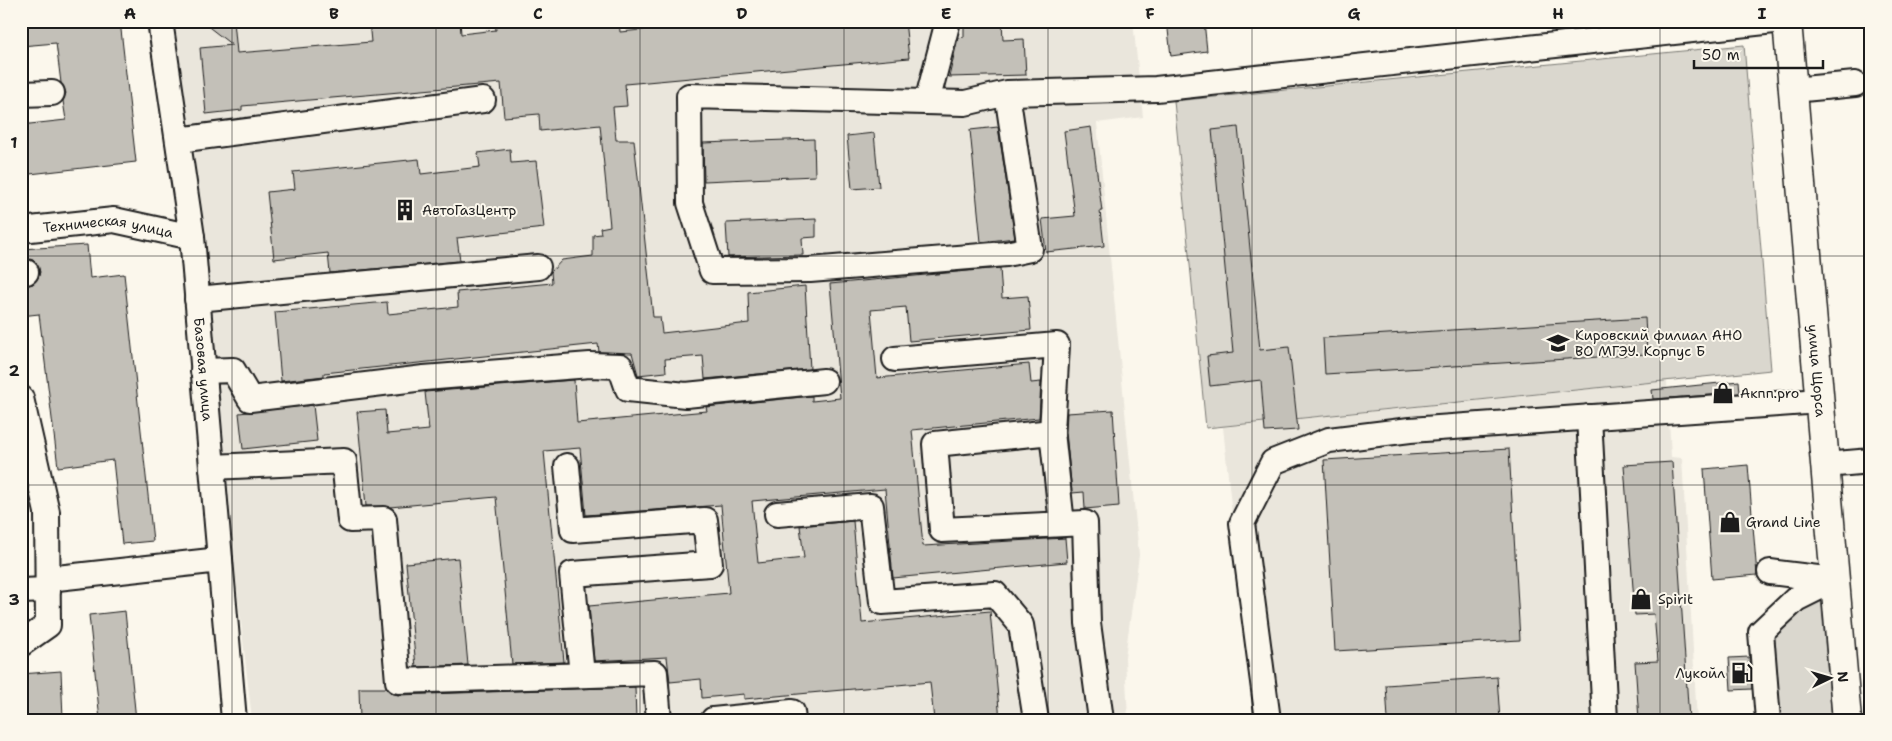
<svg xmlns="http://www.w3.org/2000/svg" width="1892" height="741" font-family="'Shantell Sans',sans-serif">
<style>
.built{fill:#eae6dc}
.green{fill:#dad7ce;stroke:#7b7a75}
.building{fill:#c3c0b8;stroke:#1c1c1c}
.lines{fill:none;stroke-linecap:round;stroke-linejoin:round}
.minor-casing{stroke:#1c1c1c;stroke-width:28}
.major-casing{stroke:#1c1c1c;stroke-width:31}
.minor{stroke:#fbf7ec;stroke-width:24}
.major{stroke:#fbf7ec;stroke-width:28}
.grid{fill:none;stroke:#1c1c1c;stroke-width:1;stroke-opacity:0.55}
.labels{text-anchor:middle;dominant-baseline:central;stroke-width:4;stroke-linejoin:round;paint-order:stroke}
.poi-label{font-size:14px;fill:#1c1c1c;stroke:#fbf7ec;text-anchor:start}
.street-label{font-size:14px;fill:#1c1c1c;stroke:#fbf7ec}
.neatline{fill:none;stroke:#1c1c1c;stroke-width:2}
.grid-label{font-size:16px;text-anchor:middle;font-weight:bold;fill:#1c1c1c}
</style>
<rect width="100%" height="100%" fill="#fbf7ec"/>
<filter id="ink" filterUnits="userSpaceOnUse"><feTurbulence type="fractalNoise" baseFrequency=".02" numOctaves="2"/><feDisplacementMap in="SourceGraphic" scale="10" xChannelSelector="R" yChannelSelector="G"/><feConvolveMatrix kernelMatrix="1 2 1 2 8 2 1 2 1" color-interpolation-filters="sRGB"/></filter>
<g filter="url(#ink)">
<!-- built -->
<path class="built" d="M173 21H1133L1143 117 1097 123 1139 555 1125 657 1128 720H252Z
M1667 381 1671 457 1682 458 1697 720H1253L1223 427Z"/>
<!-- green -->
<path class="green" d="M1744 45 1771 370 1206 428 1174 101Z
M1821 599 1832 720H1772L1767 648 1775 633 1808 603Z"/>
<!-- building -->
<path class="building" d="M21 21H120L136 162 21 175V125L66 120 63 101 66 93 61 83 56 43 21 46Z
M201 21H234L237 53 371 42 369 21H460L461 34 496 30 495 21H619L620 32 734 21H905L909 58 625 84 627 106 613 107 616 140H634L653 317H660L662 333 749 323 748 292 805 286 810 369 705 379 703 356 665 359 666 372 638 375 632 353 599 352 598 344 324 373V376L281 381 275 312 387 302 388 314 458 307 457 292 552 283 551 272 562 260 593 256V235L601 234 600 228 610 226 600 125 540 131 539 114 504 117 501 83 242 106V110L206 114 200 48 232 45Z
M964 21H1002L1003 40 1024 39 1026 75 949 77 958 38 964 37Z
M1167 21H1204L1207 51 1171 56Z
M998 127 1015 238 981 242 970 130Z
M1091 127 1102 211H1100L1104 246 1046 252 1042 219 1075 216 1064 131Z
M1238 127 1260 350 1289 347 1298 430 1265 432 1261 380 1210 386 1207 356 1233 353 1212 130Z
M874 133 879 187 852 189 847 136Z
M814 139 815 176 704 181 703 143Z
M510 149 511 163 536 161 544 228 457 238 460 261 330 273 328 253 274 259 267 192 295 189 293 172 419 159 421 174 480 167 478 153Z
M816 219V237L802 238 803 255 728 257 726 223Z
M87 245 90 278 124 274 153 541 122 544 113 460 58 467 39 314 21 316V286L33 284 38 278 40 272 38 266 33 260 21 258V249Z
M1000 268 1002 298 1028 296 1031 330 909 341 906 307 871 310 877 378 1029 364 1031 383 1041 382 1039 418 912 430 923 546 1065 538 1067 562 893 578 885 489 752 501 758 563 804 558 800 526 853 521 862 623 990 611 1000 720H934L930 682 744 699V694L702 698 701 679 670 682 667 657 594 661 589 606 729 593 721 505 586 515 580 448 544 451 564 662 512 664 496 497 390 507 366 506 357 412 385 410 387 434 429 430 425 392 574 380 577 423 707 411 706 407 812 396V401L840 398 830 284Z
M1645 318 1647 354 1325 374 1323 338Z
M1739 381 1740 393 1653 399 1652 390Z
M313 405 317 441 243 449 239 413Z
M1113 410 1119 506 1085 509 1084 492 1072 493 1066 432 1067 413Z
M1509 449 1520 640 1335 651 1324 460Z
M1672 462 1689 720H1639L1635 662 1658 661 1654 614 1635 615 1624 465Z
M1748 465 1757 575 1712 579 1704 469Z
M458 558 468 665 416 667 406 563Z
M125 611 136 720H100L89 615Z
M1749 657 1752 689 1731 690 1729 658Z
M61 671 63 718 21 720V674Z
M1497 677 1500 720H1388L1386 685Z
M635 687 636 720H360L359 688H386L391 693 398 695Z"/>
<g class="lines">
<!-- minor casing -->
<g class="minor-casing">
<g id="minor">
<path id="s1" d="M160 21 192 237 234 720"/>
<path d="M1793 90 1855 84"/>
<path d="M1007 93 1030 249 1006 254 810 270 712 271 690 203 689 96 965 103 1007 93 1156 89 1774 21"/>
<path d="M21 94 52 93"/>
<path d="M927 102 948 21"/>
<path d="M178 140 483 100"/>
<path id="s2" d="M21 230 114 220 192 237"/>
<path d="M21 272H26"/>
<path d="M197 299 538 267"/>
<path d="M895 359 1057 345 1052 432"/>
<path d="M203 371 233 370 250 399 424 378 590 365 620 366 628 389 686 395 824 381"/>
<path d="M21 398 47 512 48 625 21 644"/>
<path d="M1589 417 1605 720"/>
<path d="M1825 465 1871 461"/>
<path d="M567 466 573 530 705 520 710 564 572 574 582 675"/>
<path d="M212 467 344 461 350 520 384 519 398 681 655 673 659 720"/>
<path d="M777 514 871 506 882 602 995 594 1021 625 1036 720"/>
<path d="M1062 524 1052 432 935 444 942 530 1085 523 1088 623 1101 720"/>
<path d="M1770 572 1834 580"/>
<path d="M48 579 220 560"/>
<path d="M21 591 48 590"/>
<path d="M713 720 792 712 793 720"/>
<path d="M1268 720 1242 523 1273 462 1329 440 1410 430 1820 401"/>
<path d="M1768 720 1761 632 1796 599 1834 580"/>
</g>
</g>
<!-- major casing -->
<g class="major-casing">
<g id="major">
<path id="s3" d="M1787 21 1847 720"/>
</g>
</g>
<!-- minor -->
<use href="#minor" class="minor"/>
<!-- major -->
<use href="#major" class="major"/>
</g>
</g>
<!-- grid -->
<path class="grid" d="M232 21V720M436 21V720M640 21V720M844 21V720M1048 21V720M1252 21V720M1456 21V720M1660 21V720M21 256H1871M21 485H1871"/>
<!-- icons -->
<defs>
<g id="building-bare" transform="scale(1.725)"><path d="M-4-6H4V6H1V3H-1V6H-4ZM-2.5-4.3h1.7v1.8h-1.7ZM.8-4.3h1.7v1.8H.8ZM-2.5-1h1.7V.8h-1.7ZM.8-1h1.7V.8H.8Z" fill="#1c1c1c" stroke="#fbf7ec" stroke-width="2.5" paint-order="stroke"/></g>
<g id="university-bare" transform="scale(1.725)"><path d="M0-5L7-2L0 1L-7-2ZM-4 1L0 2.5L4 1V4Q0 6-4 4Z" fill="#1c1c1c" stroke="#fbf7ec" stroke-width="2.5" paint-order="stroke"/></g>
<g id="shop-bare" transform="scale(1.725)"><path d="M-5-2.5h2.3a2.7 3.5 0 0 1 5.4 0H5L5.5 6h-11ZM-1.5-2.5h3a1.5 2.3 0 0 0-3 0Z" fill="#1c1c1c" stroke="#fbf7ec" stroke-width="2.5" paint-order="stroke"/></g>
<g id="fuel-bare" transform="scale(1.725)"><path d="M-5.5-6h7V0h2V4h1.3V-2.5L3-4.5l.8-.8L6-3V5H2.5V1h-1V6h-7ZM-4.2-4.7v3.2H.2V-4.7Z" fill="#1c1c1c" stroke="#fbf7ec" stroke-width="2.5" paint-order="stroke"/></g>
</defs>
<g fill-rule="evenodd">
<use href="#building-bare" x="405" y="210"/>
<use href="#university-bare" x="1558" y="343"/>
<use href="#shop-bare" x="1723" y="393"/>
<use href="#shop-bare" x="1730" y="522"/>
<use href="#shop-bare" x="1641" y="599"/>
<use href="#fuel-bare" x="1742" y="673"/>
</g>
<g class="labels">
<!-- poi labels -->
<g class="poi-label">
<text x="422" y="210">АвтоГазЦентр</text>
<text x="1575" y="335">Кировский филиал АНО<tspan x="1575" dy="16">ВО МГЭУ. Корпус Б</tspan></text>
<text x="1740" y="393">Акпп.pro</text>
<text x="1746" y="522">Grand Line</text>
<text x="1658" y="599">Spirit</text>
<text x="1725" y="673" text-anchor="end">Лукойл</text>
</g>
<!-- street labels -->
<g class="street-label">
<text stroke="none"><textPath href="#s2" startOffset="88">Техническая улица</textPath></text>
<text stroke="none"><textPath href="#s1" startOffset="351">Базовая улица</textPath></text>
<text stroke="none"><textPath href="#s3" startOffset="351">улица Щорса</textPath></text>
</g>
</g>
<!-- margin -->
<rect width="1892" height="741" fill="none" stroke="#fbf7ec" stroke-width="55"/>
<!-- north arrow -->
<g transform="translate(1830 678) rotate(85)" stroke="#fbf7ec" stroke-width="4" paint-order="stroke">
<path d="M0-4L9 19L0 12L-9 19Z" fill="#1c1c1c"/>
<text y="-8" font-size="14" font-weight="bold" text-anchor="middle" fill="#1c1c1c">N</text>
</g>
<!-- scale -->
<path d="M1694 60v8h129v-8" fill="none" stroke="#1c1c1c" stroke-width="2.5"/>
<text x="1702" y="60" font-size="15" fill="#1c1c1c" stroke="#fbf7ec" stroke-width="4" paint-order="stroke">50 m</text>
<rect x="28" y="28" width="1836" height="686" class="neatline"/>
<g class="grid-label">
<text x="130" y="19">A</text>
<text x="334" y="19">B</text>
<text x="538" y="19">C</text>
<text x="742" y="19">D</text>
<text x="946" y="19">E</text>
<text x="1150" y="19">F</text>
<text x="1354" y="19">G</text>
<text x="1558" y="19">H</text>
<text x="1762" y="19">I</text>
<text x="14" y="148">1</text>
<text x="14" y="376">2</text>
<text x="14" y="605">3</text>
</g>
</svg>
